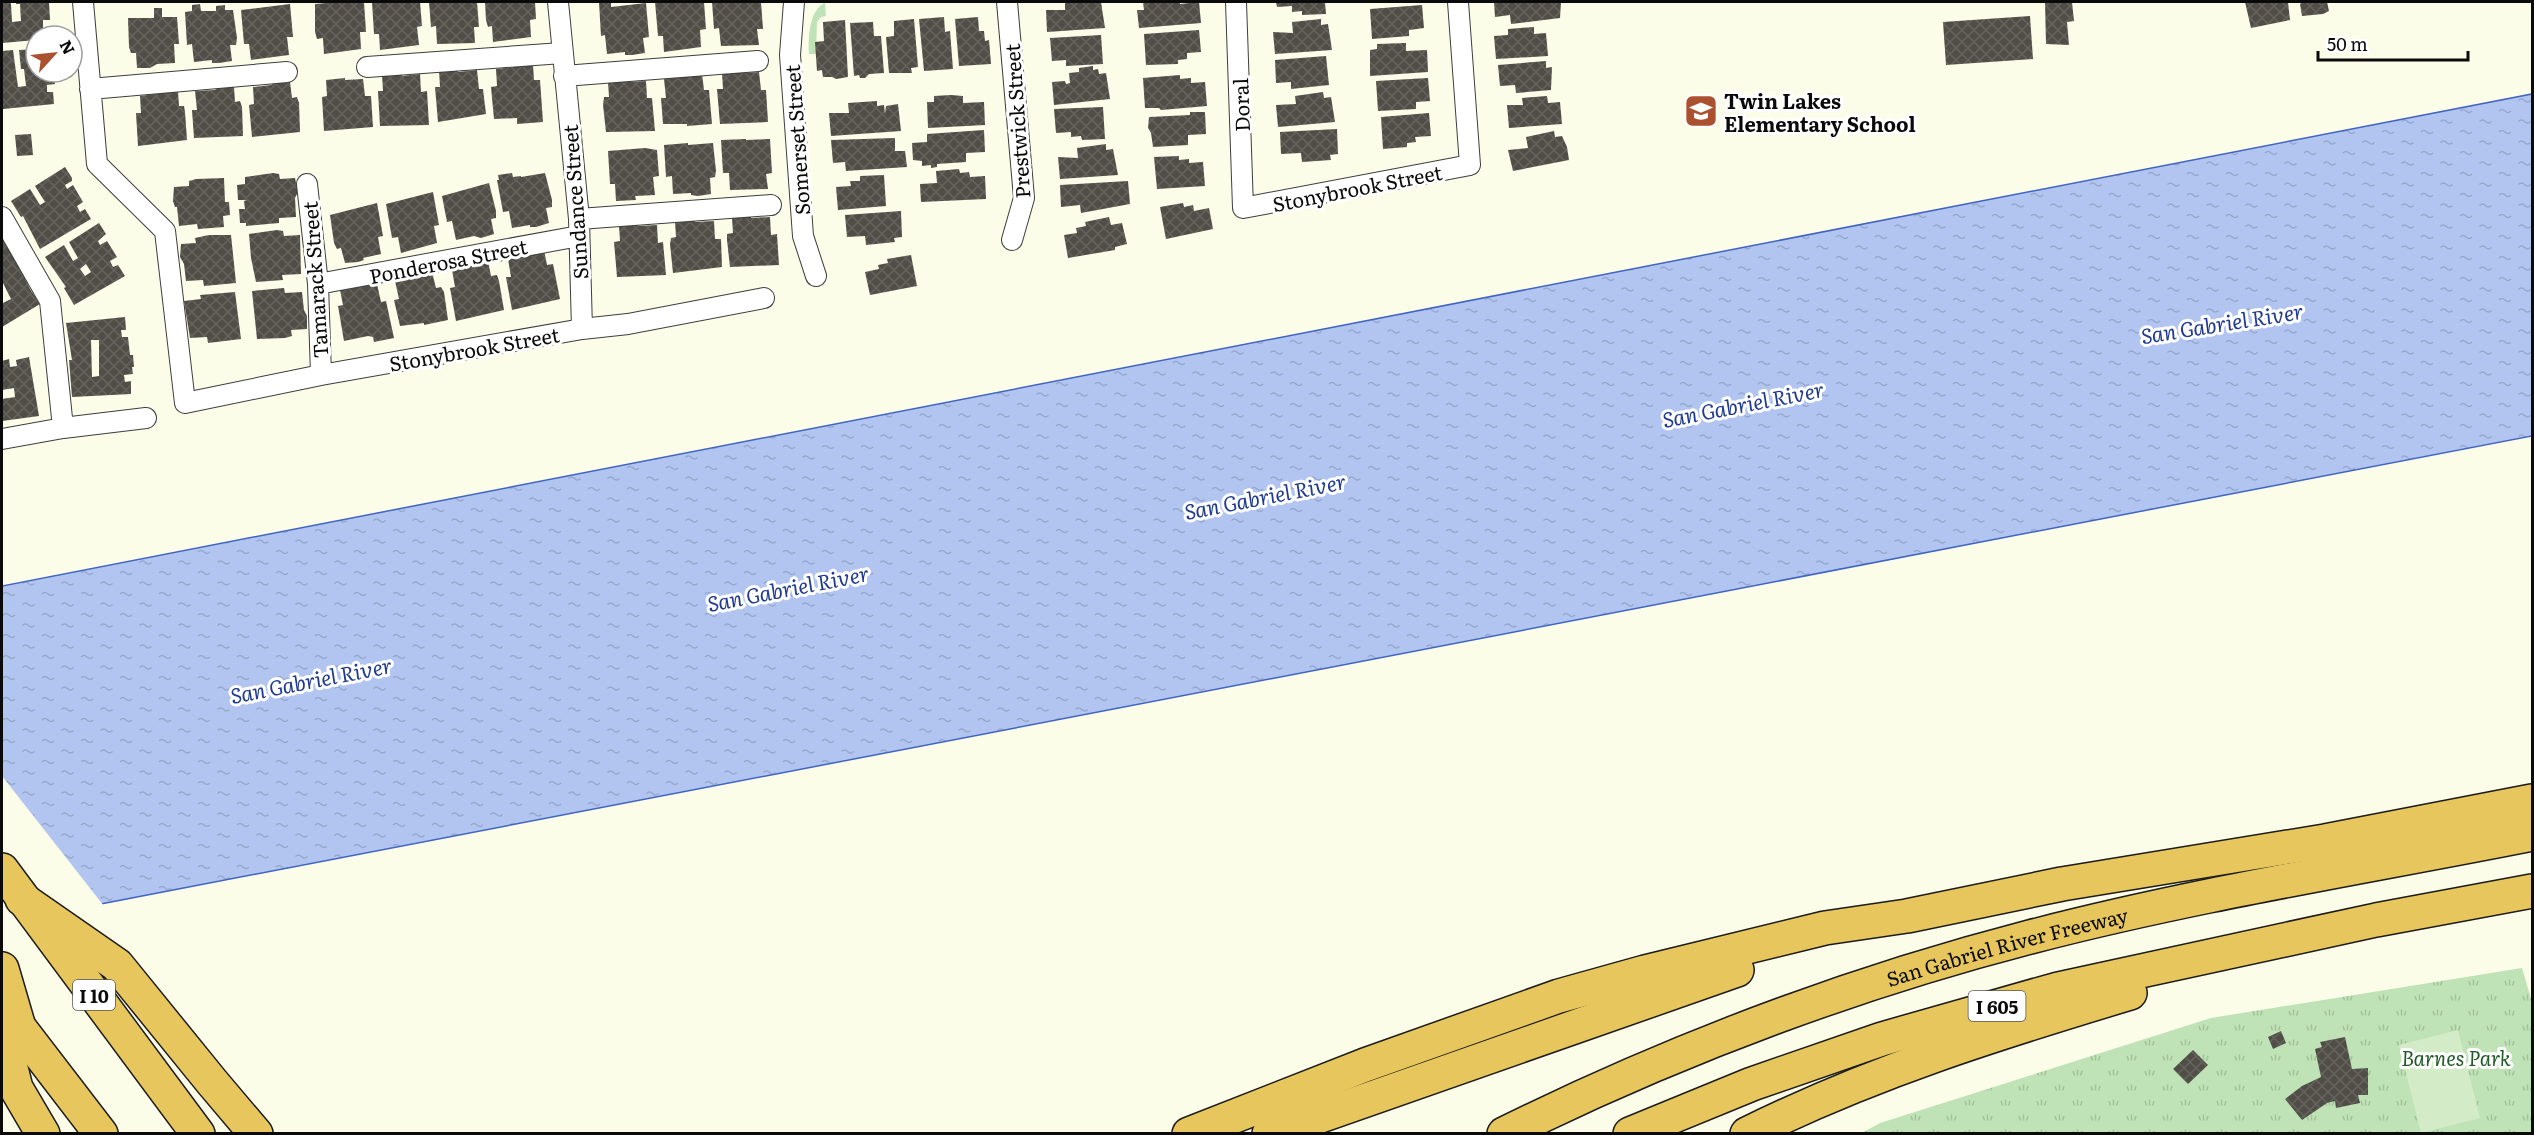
<svg xmlns="http://www.w3.org/2000/svg" width="2534" height="1135" font-family="Literata,serif">
<style>
.grass{fill:#bfe3b6}
.park{fill:url(#park-tufts)}
.pitch{fill:#d3ebc7}
.water{fill:url(#water-ripples);stroke:#4064c0;stroke-width:1.5}
.pier{fill:#fbfde9}
.building{fill:url(#building-cross-hatch);fill-rule:evenodd}
.lines{fill:none;stroke-linecap:round;stroke-linejoin:round}
.minor-casing{stroke:#3d3d3d;stroke-width:22}
.motorway-casing{stroke:#1b1b1b;stroke-width:36}
.minor{stroke:#fff;stroke-width:20}
.motorway{stroke:#e7c75d;stroke-width:33}
.labels{text-anchor:middle;dominant-baseline:central;stroke-width:6;stroke-linejoin:round;paint-order:stroke}
.shield{fill:#fff;stroke:#545454;stroke-width:1.5}
.shield-label{font-size:18px;font-weight:bold;fill:#0a0a0a}
.poi-label{font-size:20px;font-weight:bold;fill:#0a0a0a;stroke:#fff;text-anchor:start}
.street-label{font-size:20px;fill:#0a0a0a;stroke:#fff}
.park-label{font-size:20px;font-style:italic;fill:#215a27;stroke:#fff}
.water-label{font-size:21px;font-style:italic;fill:#203b8f;stroke:#fff}
</style>
<defs>
<pattern id="park-tufts" width="24" height="20" patternUnits="userSpaceOnUse" patternTransform="scale(1.5)"><rect width="24" height="20" fill="#bfe3b6"/><path d="M3 7l-1-3M5 7V3M7 7l1-3M15 17l-1-3M17 17v-4M19 17l1-3" fill="none" stroke="#a3c19b"/></pattern>
<pattern id="water-ripples" width="26" height="14" patternUnits="userSpaceOnUse" patternTransform="scale(1.5)"><rect width="26" height="14" fill="#b2c5f0"/><path d="M2 4q2-2 4 0t4 0M15 11q2-2 4 0t4 0" fill="none" stroke="#98a8cc"/></pattern>
<pattern id="building-cross-hatch" width="8" height="8" patternUnits="userSpaceOnUse" patternTransform="scale(1.5)"><rect width="8" height="8" fill="#514e47"/><path d="M0 0l8 8M0 8l8-8" fill="none" stroke="#65635d"/></pattern>
</defs>
<rect width="100%" height="100%" fill="#fbfde9"/>
<!-- grass -->
<path class="grass" d="M825 3 826 16 821 17 817 22 816 54H809C808 39 809 9 825 3Z"/>
<!-- park -->
<path class="park" d="M2522 968 2532 1002V1133L1860 1134 1880 1123 2211 1018Z"/>
<!-- pitch -->
<path class="pitch" d="M2458 1030 2480 1118 2421 1133 2399 1045Z"/>
<!-- water -->
<path class="water" d="M2532 94V436L2 923V586Z"/>
<!-- pier -->
<path class="pier" d="M2 776 104 906 2 926Z"/>
<!-- building -->
<path class="building" d="M2 2H10L11 4 12 22 21 21 20 4H16V2H49L50 20H43V28L49 27V36H36V40L2 43Z
M339 2H364L366 32H360L361 49 324 54 323 38 317 39 315 32V4Z
M372 2H420L422 26 417 27 419 45 380 50 379 34H374Z
M429 2H477L479 27H474L475 43 437 44 436 26 431 27Z
M485 2H535L536 19 530 20 531 37 493 42 492 26 488 27 486 20Z
M599 2H611V7L646 3 649 37 643 38 645 53 632 55H625V52L607 54 605 35 601 36Z
M655 2H704L706 29 700 30 701 47 664 52 663 36H658Z
M712 2H761L763 29H757L759 45 721 46 719 28 714 29Z
M1065 2H1101L1105 28 1047 32 1046 10H1065Z
M1143 2H1180V4L1199 2 1201 23 1139 28 1137 10H1144Z
M1276 2H1325L1326 14 1302 15V11L1292 12V6L1277 7Z
M1494 2H1561L1560 18 1511 24 1510 15 1495 17Z
M2045 2H2072L2074 21 2067 22 2069 45 2046 44Z
M2245 2H2288L2290 20 2251 28Z
M2303 2H2327L2329 11 2323 14 2302 16 2300 4Z
M200 4 201 11H216V6L225 5V10H233L237 38 236 45H230L232 61 219 63H212V60L194 62 192 44 187 45 185 12 192 11V5Z
M290 4 293 37H287L289 55 251 60 249 44H244L241 10Z
M1422 5 1424 28 1409 30V36L1372 39 1370 9Z
M154 8H162V17H177L179 44H174L175 63 157 64 150 68H137L136 53H131L129 47 128 18H154Z
M2030 16 2033 59 1946 65 1943 22Z
M944 17 945 32 950 31 953 69 924 71 919 19Z
M978 17 979 31H984L985 41 989 40 991 64 959 66 955 19Z
M914 19 918 67 911 68 912 73H889L886 37 894 36V21Z
M1321 19V25L1328 24 1332 50 1275 54 1273 32 1293 33 1292 22Z
M845 20 848 77 836 79 832 77H823L822 70 817 71 815 42 824 41 823 22Z
M873 22 874 36H881L884 73 869 74 865 78H860L859 75 854 76 850 23Z
M1534 27V34L1546 33 1548 56 1496 59 1494 36 1508 35V29Z
M1199 30 1201 52 1187 53V59L1178 60V64L1146 65 1144 34Z
M1101 35 1103 64 1066 66V60L1052 61 1050 38Z
M1406 43V51L1427 50 1428 72 1370 76V50L1377 49V44Z
M36 49V72H53L55 84 47 85V92H53L54 104 3 109 2 51 13 50 18 87 26 86 24 69H21L19 50Z
M1326 56 1329 85 1291 89V82L1276 83 1275 60Z
M1546 61V68L1552 67 1551 90 1516 93 1515 85 1500 86 1498 65Z
M533 65 534 80H540L543 122 517 124V118L494 119 491 87 497 86 496 69Z
M1093 66V70L1098 69 1099 74 1106 73 1110 99 1054 105 1052 82 1065 81 1066 84 1070 83 1069 73 1079 72V68Z
M458 70V72L477 70 479 89H483L486 114 438 122 435 87H440L439 71Z
M741 72V73L759 72 761 90H766L768 122 720 124 717 89H723L722 73Z
M402 74V76L420 74 421 92 427 91 429 125 380 126 378 91H383L382 75Z
M702 74 704 90H709L712 124 687 126V124H663L661 98H666L664 79Z
M1180 75V79L1191 78V83L1205 82 1207 106 1161 110 1159 108H1145L1143 78Z
M345 78V80L363 79 365 96H371L373 127 324 131 322 97 327 96 326 80Z
M1428 78 1430 101 1416 102V109L1378 111 1376 81Z
M627 80 628 82 646 81 647 98H652L655 131 606 132 603 105 604 97H609L608 82Z
M277 82H290L292 98 297 97 299 103 300 132 252 137 249 105 254 104 253 87 271 85Z
M221 86 234 87 235 102 240 101 242 107 243 136 194 138 192 110H197L195 91 215 90Z
M178 91 179 106H184L185 112 187 140 138 146 136 113H141L140 96Z
M1323 92 1324 98 1331 97 1335 122 1278 127 1276 105 1296 104 1295 96Z
M951 95 963 96V103L984 102 985 125 928 128 927 102H934V96Z
M1547 96 1548 103 1560 102 1562 124 1509 128 1507 105H1523L1522 98Z
M877 101V106L884 105 885 114 886 106 898 104 901 131 831 136 829 113H849L848 103Z
M1103 107 1105 139 1082 140 1081 136 1071 137V132L1056 133 1054 109Z
M1190 112H1205L1206 134 1188 135V145L1153 147 1151 133 1148 128 1149 117 1190 115Z
M1429 113 1431 136 1415 137 1416 142 1407 143V147L1383 149 1381 117Z
M1337 129 1338 154 1330 155 1331 160 1302 162 1301 153 1281 154 1280 132Z
M984 130 985 152 966 153V162L937 164V167L931 168V165L922 166V161L913 160 912 143 927 142V134Z
M1554 131 1555 137 1562 136 1567 147 1569 160 1513 171 1508 150 1528 148 1526 137Z
M31 134 33 155 17 156 15 135Z
M895 138V151H905L907 167 846 171 845 162 833 163 831 140Z
M746 139V140L770 139 772 173 766 174 768 189 730 190 729 173H723L721 140Z
M688 143V145L713 143 716 171 715 177 710 178 711 194 698 196 691 195V193L673 194 672 176 666 177 664 145Z
M1106 144V150L1113 149 1118 175 1060 179 1058 157 1078 158 1077 148Z
M645 148 657 150 659 176 653 177 655 195 635 196 636 200 616 201 615 184H610L608 151Z
M1179 156V160L1189 159V163L1203 162 1205 186 1157 189 1154 157Z
M65 167 72 178V181L65 185 67 189 73 185 83 202 77 206 80 212 85 209 91 219 40 249 23 216 21 217 11 201 30 189 40 205 45 202 35 186Z
M959 169 960 173 969 172 970 177 985 176 986 199 921 202 920 184 937 183 936 171Z
M273 173 279 174 280 179 295 178 298 192 295 198 296 217 279 218V223L246 226V223H240L239 209H245L244 201 247 200H238L237 185 245 184V177Z
M512 173 513 177 521 176V177L545 173 552 200V207L546 208 549 223 536 227H530V225L512 228 509 211 503 212 497 180H499L498 175Z
M884 175 886 206 838 210 836 187 851 186 850 181H860V176Z
M224 178 225 202H229L230 215 223 216 224 227 198 229 197 224 179 226 177 207H175L173 201 174 187 189 186V181L196 179Z
M1128 181 1130 204 1081 213 1080 205 1061 207 1060 185Z
M489 183 496 211V218L491 219 494 234 481 238 474 236 456 240 452 221 447 222 442 196Z
M433 192 439 225 434 226 437 243 401 253 398 237 392 238 386 204Z
M377 203 383 236 378 237 381 254 363 258 364 260 358 262 345 263 341 248 337 249 334 243 330 215Z
M1183 203 1184 207 1193 205 1194 211 1209 208 1213 229 1166 239 1160 207Z
M901 211 902 237 894 238 895 242 866 245 865 236 847 237 845 215Z
M751 216V218L770 217 771 235 777 234 779 265 730 267 727 240V234L733 233 732 218Z
M1109 217 1111 225 1122 223 1127 244 1115 247V250L1068 258 1064 235 1077 233 1076 228 1086 226 1085 222Z
M695 220V222L714 221 715 239H721L722 267 673 273 670 244 671 238 676 237 675 222Z
M99 223 106 234 98 241 100 245 107 241 117 257 110 261 113 267 118 265 125 276 74 305 64 288 66 287 45 257 64 245 73 261 78 258 69 242ZM86 264 91 272 85 276 80 269Z
M638 224V226L657 225 658 243 663 242 666 275 617 277 614 242 620 241 619 226Z
M277 230 283 231 284 236 300 235 301 274 282 275 283 280 256 282 251 258 249 234Z
M2 232 30 289 40 304 2 327V299L3 303 11 299 2 281Z
M209 235H231L236 283 204 286 203 280 186 281 184 264 180 257 181 244 196 243 195 238Z
M544 250 547 265 553 264 560 299 512 310 506 277H511L508 259Z
M911 255 917 286 870 295 865 272 879 269 878 265 888 263 887 259Z
M488 261 491 276 497 275 499 281 504 310 456 321 450 288 455 287 452 270Z
M432 272 436 288 441 287 444 292 448 320 424 325V323L400 326 394 300 399 299 395 281Z
M377 284 381 302 386 301 394 338 374 342 373 337 368 336 344 341 338 306 343 305 340 290Z
M284 288 285 293 302 292 304 310 307 316V329L291 330 292 336 285 338 257 339 252 291Z
M235 292 241 339 208 343 207 337 190 338 184 301 201 299 200 295Z
M125 317 126 330H121L122 337H128L130 355H133L134 367H132L133 374 124 375 125 382 131 381V394L72 397 69 360H72L66 323ZM91 340H99V376L92 377Z
M29 357 39 416 2 421V399L15 397 14 388 2 390V361L9 359 10 367 17 366 16 360Z
M2281 1031 2286 1043 2273 1049 2268 1037Z
M2345 1037 2352 1069 2368 1068V1095H2358L2360 1103 2336 1108 2335 1101 2327 1103 2302 1120 2285 1099 2302 1086 2321 1077 2315 1049 2322 1047 2320 1042Z
M2193 1050 2208 1065 2188 1084 2173 1069Z"/>
<g class="lines">
<!-- minor casing -->
<g class="minor-casing">
<path id="minor" d="M83 2 97 164 165 231 185 403 321 375 582 329 628 324 764 298
M558 2 579 219 582 329
M794 2 790 55 803 236 816 276
M1007 2 1024 198 1012 240
M1236 2 1243 208 1470 165 1458 2
M367 67 562 53
M564 76 758 61
M90 89 287 72
M307 184 318 284 321 375
M2 217 50 301 63 428
M579 219 771 205
M318 284 579 236
M2 439 63 428 146 418"/>
</g>
<!-- motorway casing -->
<g class="motorway-casing">
<g id="motorway">
<path d="M2 870 198 1134"/>
<path d="M22 899 117 965 212 1082 256 1134"/>
<path d="M2 969 18 1024"/>
<path d="M2 1005 101 1134"/>
<path d="M2 1032 16 1088 43 1134"/>
<path d="M1189 1134 1365 1065 1559 996 1645 972 1825 928 1907 916 2062 884 2325 841 2532 801"/>
<path d="M1269 1134 1737 970"/>
<path id="s1" d="M1504 1134C1672 1051 1849 984 2030 937 2195 894 2365 867 2532 834"/>
<path d="M1630 1134 1752 1084 1882 1039 2058 989 2376 920 2532 891"/>
<path d="M1747 1134C1872 1072 1997 1033 2130 993"/>
</g>
</g>
<!-- minor -->
<use href="#minor" class="minor"/>
<!-- motorway -->
<use href="#motorway" class="motorway"/>
</g>
<!-- icons -->
<defs>
<g id="school-square" transform="scale(1.725)"><rect x="-9" y="-9" width="18" height="18" rx="4" fill="#ac5130" stroke="#fff"/><path d="M0-5L7-2L0 1L-7-2ZM-4 1L0 2.5L4 1V4Q0 6-4 4Z" fill="#fff"/></g>
</defs>
<g fill-rule="evenodd">
<use href="#school-square" x="1701" y="111"/>
</g>
<g class="labels">
<!-- shield labels -->
<g class="shield">
<rect x="73" y="980" width="42" height="30" rx="4.5"/>
<rect x="1968.5" y="991" width="57" height="30" rx="4.5"/>
</g>
<g class="shield-label">
<text x="94" y="995">I 10</text>
<text x="1997" y="1006">I 605</text>
</g>
<!-- poi labels -->
<g class="poi-label">
<text x="1724" y="100">Twin Lakes<tspan x="1724" dy="23">Elementary School</tspan></text>
</g>
<!-- street labels -->
<g class="street-label">
<text transform="translate(1240 105) rotate(-92)">Doral</text>
<text transform="translate(1016 121) rotate(-94)">Prestwick Street</text>
<text transform="translate(796 140) rotate(-94)">Somerset Street</text>
<text transform="translate(1357 187) rotate(-11)">Stonybrook Street</text>
<text transform="translate(574 202) rotate(-94)">Sundance Street</text>
<text transform="translate(448 260) rotate(-11)">Ponderosa Street</text>
<text transform="translate(314 280) rotate(-94)">Tamarack Street</text>
<text transform="translate(474 348) rotate(-10)">Stonybrook Street</text>
<text stroke="none"><textPath href="#s1" startOffset="538">San Gabriel River Freeway</textPath></text>
</g>
<!-- park labels -->
<g class="park-label">
<text x="2456" y="1057">Barnes Park</text>
</g>
<!-- water labels -->
<g class="water-label">
<text transform="translate(2222 322) rotate(-9)">San Gabriel River</text>
<text transform="translate(1743 403) rotate(-11)">San Gabriel River</text>
<text transform="translate(1265 495) rotate(-11)">San Gabriel River</text>
<text transform="translate(788 587) rotate(-11)">San Gabriel River</text>
<text transform="translate(311 679) rotate(-11)">San Gabriel River</text>
</g>
</g>
<!-- border -->
<rect width="2534" height="1135" fill="none" stroke="#0a0a0a" stroke-width="6"/>
<!-- north arrow -->
<g transform="translate(54 54) rotate(63)"><circle r="28" fill="#ffffff" stroke="#9d9d9d" stroke-width="1.5"/>
<path d="M0-4.5L10 22L0 15L-10 22Z" fill="#ac5130"/>
<text y="-9" font-size="16" font-weight="bold" text-anchor="middle" fill="#0a0a0a">N</text>
</g>
<!-- scale -->
<path d="M2318 51v9h150v-9" fill="none" stroke="#0a0a0a" stroke-width="3"/>
<text x="2327" y="51" font-size="18" fill="#0a0a0a" stroke="#ffffff" stroke-width="4.5" paint-order="stroke">50 m</text>
</svg>
